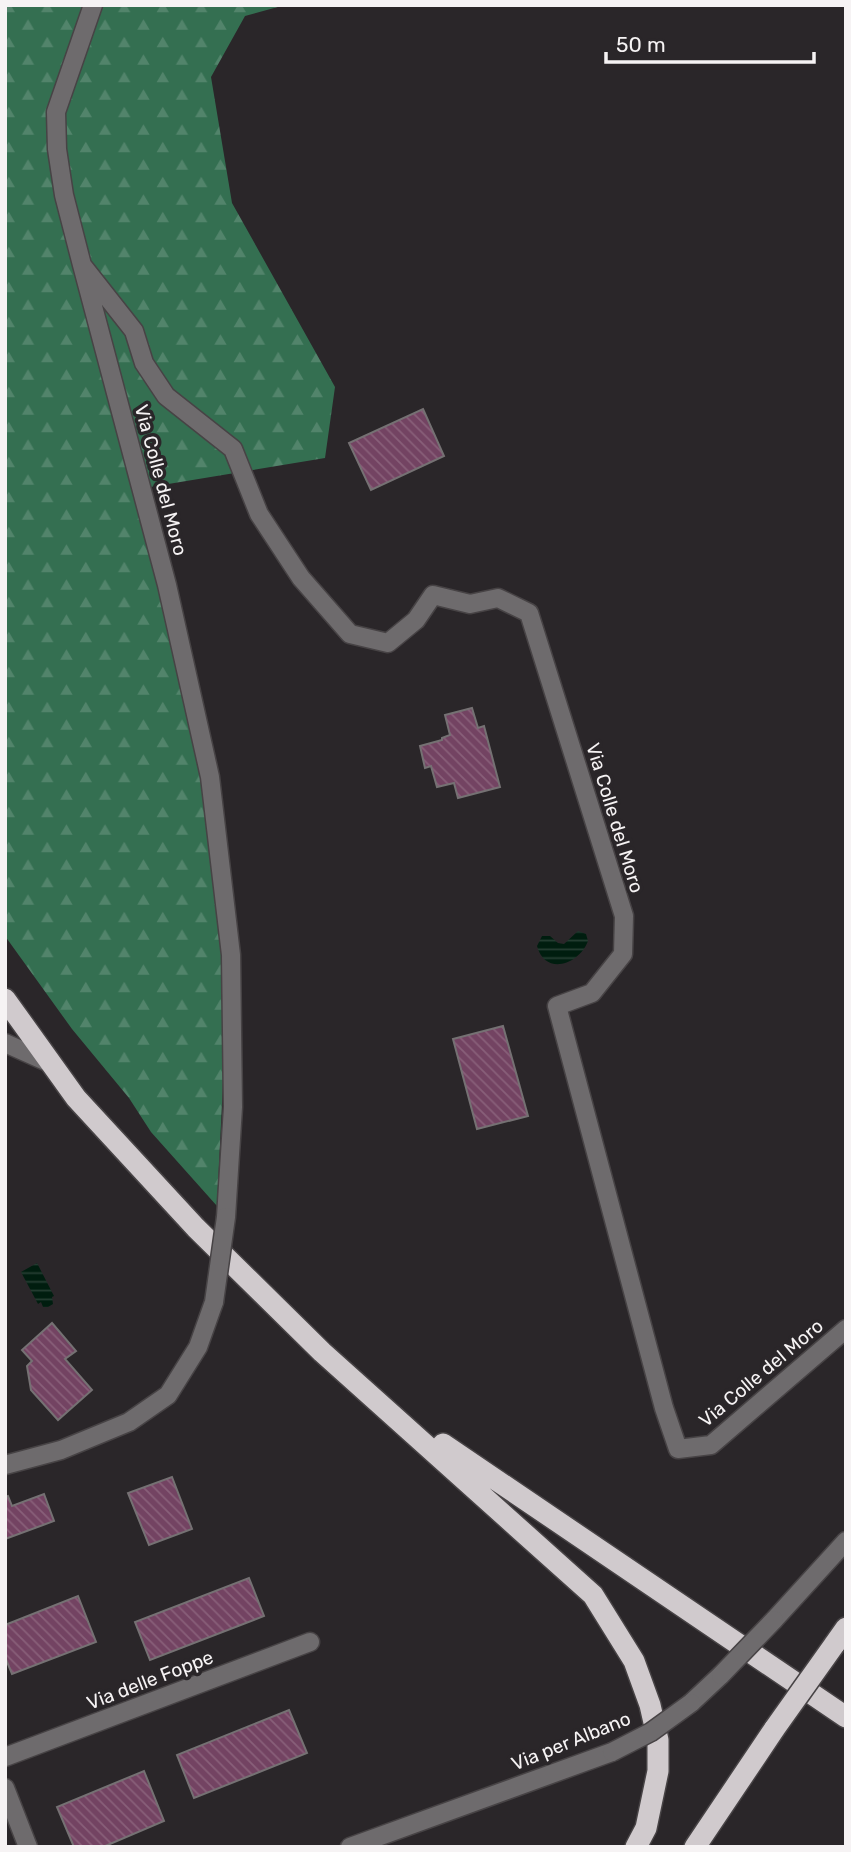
<svg xmlns="http://www.w3.org/2000/svg" width="851" height="1852" font-family="Rubik,sans-serif">
<style>
.forest{fill:url(#forest-firs)}
.water{fill:url(#water-rules)}
.building{fill:url(#building-back-hatch);stroke:#757173;stroke-width:2}
.lines{fill:none;stroke-linecap:round;stroke-linejoin:round}
.minor-casing{stroke:#474345;stroke-width:21}
.highway-casing{stroke:#474345;stroke-width:24}
.minor{stroke:#6e6b6d;stroke-width:18}
.highway{stroke:#d0cacd;stroke-width:21}
.minor-bridge-casing{stroke:#474345;stroke-width:21;stroke-linecap:butt}
.highway-bridge-casing{stroke:#474345;stroke-width:24;stroke-linecap:butt}
.minor-bridge{stroke:#6e6b6d;stroke-width:18}
.highway-bridge{stroke:#d0cacd;stroke-width:21}
.labels{text-anchor:middle;dominant-baseline:central;stroke-width:7;stroke-linejoin:round;paint-order:stroke}
.street-label{font-size:19px;fill:#f6f3f4;stroke:#2a2629}
</style>
<defs>
<pattern id="forest-firs" width="22" height="20" patternUnits="userSpaceOnUse" patternTransform="scale(1.75)"><rect width="22" height="20" fill="#346f51"/><path d="M5 1l3.5 6h-7zM16 11l3.5 6h-7z" fill="#52846b"/></pattern>
<pattern id="water-rules" width="6" height="5" patternUnits="userSpaceOnUse" patternTransform="scale(1.75)"><rect width="6" height="5" fill="#001d0f"/><path d="M0 2.5h6" fill="none" stroke="#263e33"/></pattern>
<pattern id="building-back-hatch" width="6" height="6" patternUnits="userSpaceOnUse" patternTransform="scale(1.75)"><rect width="6" height="6" fill="#734362"/><path d="M-1 5l2 2M0 0l6 6M5-1l2 2" fill="none" stroke="#885f79"/></pattern>
</defs>
<rect width="100%" height="100%" fill="#2a2629"/>
<!-- forest -->
<path class="forest" d="M5 5H285L245 16 211 77 232 203 335 387 325 458 138 489 198 752 220 906 224 1062 217 1206 151 1132 129 1098 72 1029 5 936Z"/>
<!-- water -->
<path class="water" d="M578 931 586 934 588 941C579 965 545 976 537 946L542 936H550L558 943 564 944Z
M37 1263 54 1296 52 1297 53 1304 48 1307H43L41 1302 38 1304 21 1272Z"/>
<!-- building -->
<path class="building" d="M423 409 444 456 371 490 349 443Z
M472 708 478 728 484 726 500 787 458 798 454 783 437 787 431 766 425 768 420 746 442 740V738L450 735 445 715Z
M503 1026 528 1116 477 1129 453 1039Z
M52 1323 76 1351 65 1359 92 1390 58 1420 31 1390 27 1366 32 1361 22 1350Z
M172 1477 192 1529 149 1545 128 1493Z
M44 1494 54 1521 5 1539V1497L8 1496 12 1506Z
M249 1578 264 1616 150 1660 135 1622Z
M78 1596 96 1642 12 1674 5 1657V1625Z
M289 1710 307 1753 194 1798 177 1755Z
M144 1771 164 1821 103 1847H74L57 1807Z"/>
<g class="lines">
<!-- minor casing -->
<g class="minor-casing">
<path id="minor" d="M93 5 56 112 57 149 64 195 82 265 167 585 210 777 231 955 233 1107 226 1217
M82 265 134 331 144 363 166 396 233 449 259 514 301 578 350 634 388 643 416 620 433 595 470 604 498 598 529 613 624 916 623 954 592 993 557 1006 664 1408 678 1449 711 1445 846 1329
M5 1043 52 1064
M5 1465 61 1450 129 1422 168 1395 198 1347 214 1302
M774 1620 846 1541
M691 1703 721 1675
M5 1757 310 1642
M5 1788 28 1847
M350 1847 612 1752"/>
</g>
<!-- highway casing -->
<g class="highway-casing">
<path id="highway" d="M5 999 76 1098 196 1228 322 1352 593 1595 634 1661 650 1705 658 1740V1771L646 1828 636 1847
M443 1444 846 1717
M834 1645 846 1628
M695 1847 775 1728"/>
</g>
<!-- minor -->
<use href="#minor" class="minor"/>
<!-- highway -->
<use href="#highway" class="highway"/>
<!-- minor-bridge casing -->
<g class="minor-bridge-casing">
<path id="minor-bridge" d="M214 1302 226 1217
M721 1675 774 1620
M612 1752 651 1732 691 1703"/>
</g>
<!-- highway-bridge casing -->
<g class="highway-bridge-casing">
<path id="highway-bridge" d="M775 1728 834 1645"/>
</g>
<!-- minor-bridge -->
<use href="#minor-bridge" class="minor-bridge"/>
<!-- highway-bridge -->
<use href="#highway-bridge" class="highway-bridge"/>
</g>
<g class="labels">
<!-- street labels -->
<g class="street-label">
<text transform="translate(161 480) rotate(75)">Via Colle del Moro</text>
<text transform="translate(615 818) rotate(73)">Via Colle del Moro</text>
<text transform="translate(761 1373) rotate(-40)">Via Colle del Moro</text>
<text transform="translate(150 1680) rotate(-21)">Via delle Foppe</text>
<text transform="translate(571 1741) rotate(-22)">Via per Albano</text>
</g>
</g>
<!-- border -->
<rect width="851" height="1852" fill="none" stroke="#f6f3f4" stroke-width="14"/>
<!-- scale -->
<path d="M606 52v10h208v-10" fill="none" stroke="#f6f3f4" stroke-width="3.5"/>
<text x="616" y="52" font-size="21" fill="#f6f3f4" stroke="#2a2629" stroke-width="5" paint-order="stroke">50 m</text>
</svg>
